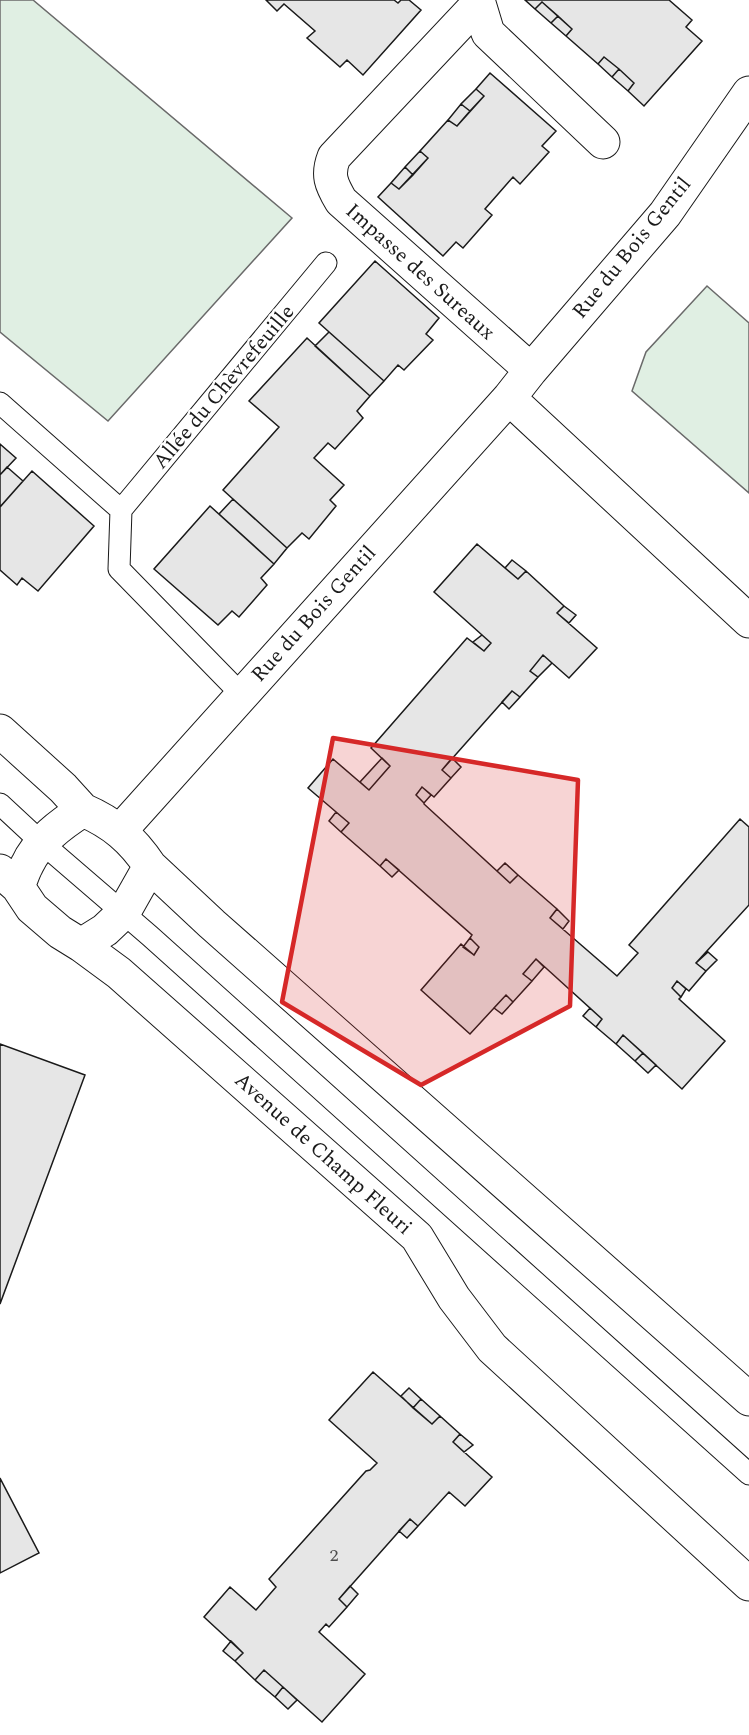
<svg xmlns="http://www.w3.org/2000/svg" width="749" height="1735" font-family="Spectral,serif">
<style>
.green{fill:#e0efe3;stroke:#6a6a6a;stroke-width:1.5}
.building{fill:#e6e6e6;stroke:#1a1a1a;stroke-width:1.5}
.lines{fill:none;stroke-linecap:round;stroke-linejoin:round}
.service-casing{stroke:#1a1a1a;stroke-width:23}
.minor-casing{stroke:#1a1a1a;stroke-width:35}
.tertiary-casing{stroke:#1a1a1a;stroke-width:35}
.service{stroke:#fff;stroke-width:21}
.minor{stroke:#fff;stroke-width:33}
.tertiary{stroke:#fff;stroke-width:33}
.marked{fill:#d62828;fill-opacity:0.2;stroke:#d62828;stroke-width:4.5;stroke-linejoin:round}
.labels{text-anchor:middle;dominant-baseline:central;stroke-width:4.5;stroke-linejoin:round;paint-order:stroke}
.number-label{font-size:18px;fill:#4d4d4d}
.street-label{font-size:21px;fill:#1a1a1a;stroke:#fff}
</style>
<rect width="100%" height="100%" fill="#fff"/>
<!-- green -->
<path class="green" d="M0 0H33L292 218 108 421 0 332Z
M707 286 749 323V493L632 391 646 352Z"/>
<!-- building -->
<path class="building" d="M266 0H394L398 3 401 0H409L421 10 363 75 347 60 340 67 307 38 315 31 284 4 277 11Z
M525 0H669L692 20 686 27 702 41 644 106 628 91 634 83 619 69 604 57 598 64 566 36 572 29 542 2 535 9Z
M542 2 558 16 551 23 535 9Z
M558 16 572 29 566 36 551 23Z
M604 57 619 69 612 77 598 64Z
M619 69 634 83 628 91 612 77Z
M490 73 556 131 542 146 549 152 520 184 513 177 485 209 492 215 463 248 456 242 443 256 378 197 391 183 399 189 428 158 420 151 448 120 457 126 484 96 476 89Z
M476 89 484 96 470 111 461 104Z
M461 104 470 111 457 126 448 120Z
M420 151 428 158 413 175 405 167Z
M405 167 413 175 399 189 391 183Z
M375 261 439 318 426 334 433 340 404 370 398 365 384 381 319 323Z
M329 332 384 381 370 396 315 346Z
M307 338 370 396 357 411 363 418 335 449 328 443 314 458 344 485 330 500 336 506 309 539 302 533 287 548 223 490 279 427 249 401Z
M0 444 16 458 0 475Z
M7 467 23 481 0 507V475Z
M32 471 94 526 38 591 22 578 17 585 0 570V507Z
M233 499 287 548 274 564 219 514Z
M210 506 274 564 261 578 267 585 239 617 232 611 218 625 154 569Z
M477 544 518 579 526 571 564 606 557 613 597 648 569 678 543 655 530 671 538 677 520 697 512 691 442 770 451 778 434 797 422 787 416 795 424 803V804L510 883 518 875 557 909 550 918 617 976 638 953 629 945 740 819 749 827V905L696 963 706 971 689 991 677 981 672 988 681 997 679 999 725 1041 682 1089 623 1035 616 1044 596 1027 602 1019 536 959 523 974 532 981 513 1002 506 995 470 1034 421 990 461 944 474 955 479 947 470 938 472 935 386 859 380 866 341 832 349 823 308 788 333 759 369 790 390 766 371 748 467 638 484 651 491 643 434 592Z
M512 560 526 571 518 579 505 568Z
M564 606 576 615 569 623 557 613Z
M482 635 491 643 484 651 473 642Z
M543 655 552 663 538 677 530 671Z
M512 691 520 697 509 709 502 702Z
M382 758 390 766 369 790 360 782Z
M452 758 461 767 451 778 442 770Z
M422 787 431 795 424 803 416 795Z
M336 812 349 823 341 832 329 821Z
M386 859 399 870 392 877 380 866Z
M505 863 518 875 510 883 497 871Z
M557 909 569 921 563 929 550 918Z
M470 938 479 947 474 955 463 947Z
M708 952 717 960 706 971 696 963Z
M536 959 544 967 532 981 523 974Z
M677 981 686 989 681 997 672 988Z
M506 995 513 1002 502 1014 494 1008Z
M590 1008 602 1019 596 1027 583 1016Z
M623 1035 643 1053 635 1061 616 1044Z
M0 1044 85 1075 0 1304Z
M643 1053 656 1065 648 1073 635 1061Z
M373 1372 432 1424 440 1416 460 1434 453 1442 492 1477 465 1506 449 1492 418 1526 410 1519 339 1599 347 1607 329 1627 326 1624 319 1632 365 1674 322 1722 264 1670 255 1680 235 1661 243 1653 204 1617 230 1587 256 1610 276 1587 269 1579 366 1471 370 1470 377 1463 329 1420Z
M409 1388 421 1399 413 1408 401 1396Z
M421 1399 440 1416 432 1424 413 1408Z
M460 1434 473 1445 464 1452 453 1442Z
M0 1478 39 1553 0 1573Z
M410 1519 418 1526 407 1538 399 1531Z
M350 1586 358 1594 347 1607 339 1599Z
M231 1641 243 1653 235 1661 223 1651Z
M264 1670 283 1687 275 1697 255 1680Z
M283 1687 297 1700 288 1709 275 1697Z"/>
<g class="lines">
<!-- service casing -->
<g class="service-casing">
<path id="service" d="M0 403 121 510 119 569 242 695
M121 510 326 263
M0 804 42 843 150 936 749 1474"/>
</g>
<!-- minor casing -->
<g class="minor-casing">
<path id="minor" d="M478 0 488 33 603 142
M478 4 334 157C327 175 331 184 341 201L531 370
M509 398 749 621
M120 831 509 398 531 370 665 214 749 93"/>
</g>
<!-- tertiary casing -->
<g class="tertiary-casing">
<path id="tertiary" d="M0 731 63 788 83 810
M150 866 212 924 749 1399
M0 871 18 887 32 908 60 932 81 945 105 930 124 912 150 866C132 839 113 823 83 810 61 824 38 841 27 865 23 872 21 880 18 887
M81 945 119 973 417 1237 454 1298 492 1348 749 1584"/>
</g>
<!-- service -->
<use href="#service" class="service"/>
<!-- minor -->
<use href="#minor" class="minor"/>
<!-- tertiary -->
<use href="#tertiary" class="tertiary"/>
</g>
<!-- marked area -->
<path class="marked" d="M333 738 578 780 570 1006 421 1085 282 1002Z"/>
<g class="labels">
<!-- number labels -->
<g class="number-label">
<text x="334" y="1555">2</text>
</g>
<!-- street labels -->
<g class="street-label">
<text transform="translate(632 248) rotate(-51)">Rue du Bois Gentil</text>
<text transform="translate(420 272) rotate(42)">Impasse des Sureaux</text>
<text transform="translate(224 387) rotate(-50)">Allée du Chèvrefeuille</text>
<text transform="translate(314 614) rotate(-48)">Rue du Bois Gentil</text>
<text transform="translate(323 1154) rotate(42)">Avenue de Champ Fleuri</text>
</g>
</g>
</svg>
